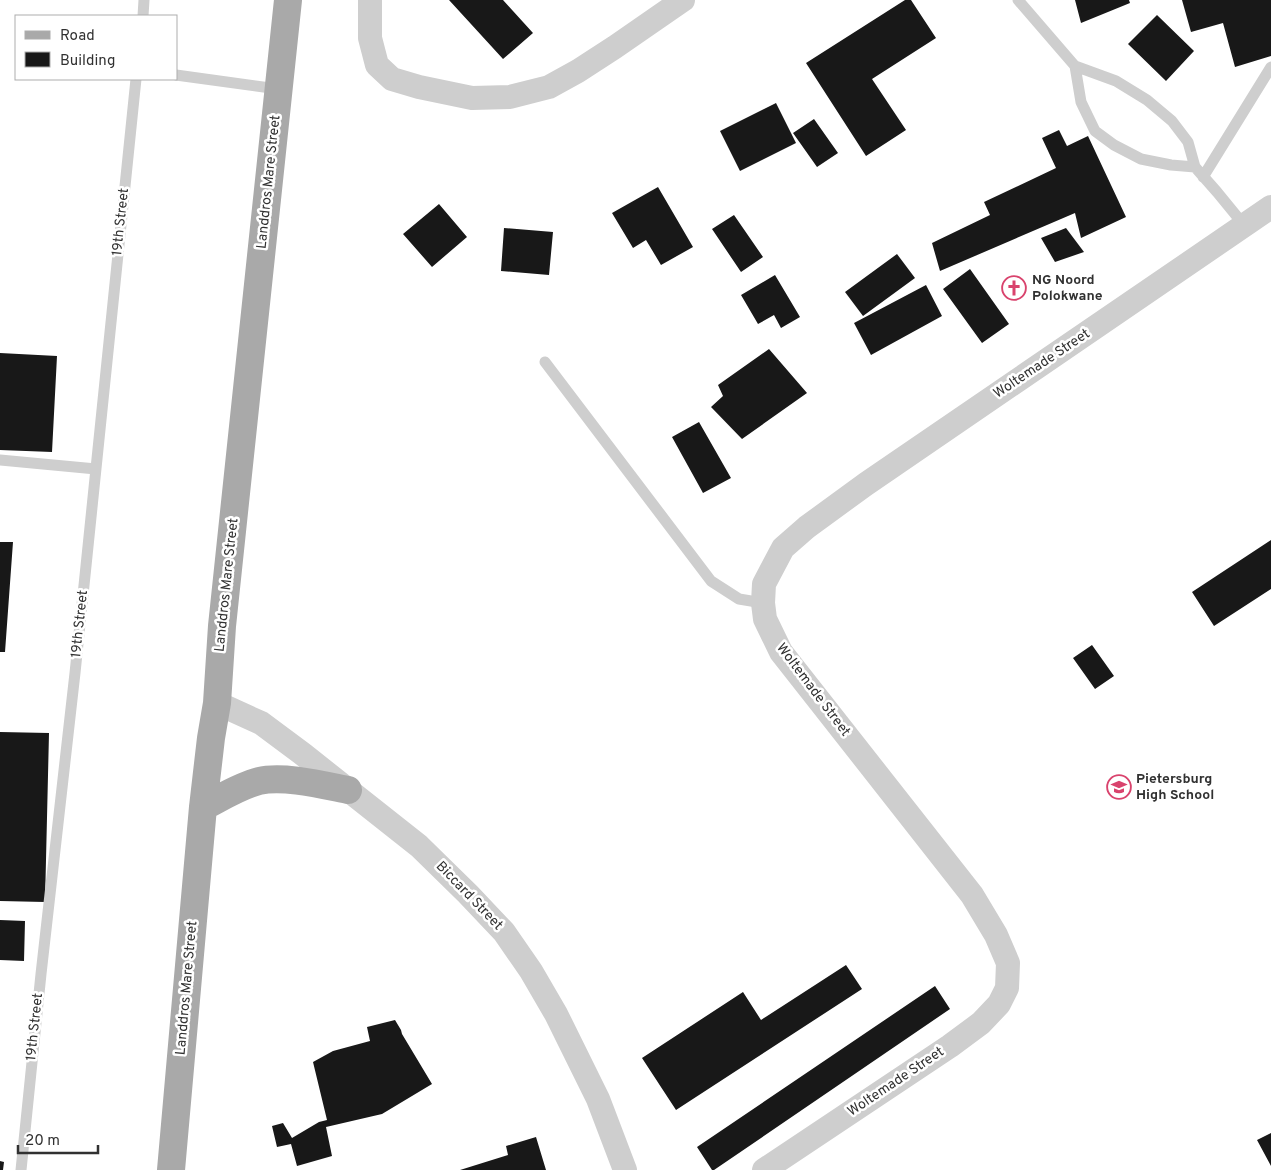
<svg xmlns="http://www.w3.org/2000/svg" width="1271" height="1170" font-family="Overpass,sans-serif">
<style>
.building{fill:#181818}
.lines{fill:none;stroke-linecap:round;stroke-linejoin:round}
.service{stroke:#cecece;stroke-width:11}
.minor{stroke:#cecece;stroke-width:24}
.primary{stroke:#a9a9a9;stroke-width:28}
.labels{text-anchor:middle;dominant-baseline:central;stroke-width:5;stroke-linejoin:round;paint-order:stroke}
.street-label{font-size:14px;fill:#313131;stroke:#fff}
.poi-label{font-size:14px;font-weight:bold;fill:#313131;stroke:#fff;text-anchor:start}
</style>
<rect width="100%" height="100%" fill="#fff"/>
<!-- building -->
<path class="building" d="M449 0H503L533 33 503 59Z
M905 0H911L936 38 872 79 906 130 866 156 806 63Z
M1075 0H1129L1130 3 1081 23Z
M1182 0H1271V56L1235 67 1223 23 1191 32Z
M1157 15 1194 51 1166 81 1128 44Z
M776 103 796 143 740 171 720 131Z
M814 119 838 153 817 167 793 133Z
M1059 130 1067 146 1088 136 1126 217 1081 238 1075 213 940 271 932 243 990 215 984 202 1056 168 1042 138Z
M658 187 693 247 661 265 646 240 633 248 612 213Z
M439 204 467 237 432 267 403 234Z
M734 215 763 257 741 272 712 229Z
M504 228 553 232 549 275 501 271Z
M1066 228 1084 252 1055 262 1041 238Z
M897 254 915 278 863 316 845 292Z
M970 269 1009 324 982 343 943 289Z
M775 275 800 317 781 328 774 315 758 324 741 295Z
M926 285 942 316 871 355 854 323Z
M769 349 807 393 742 439 711 407 723 396 718 385Z
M0 353 57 356 52 452 0 450Z
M699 422 731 478 703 493 672 437Z
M1271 540V589L1214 626 1192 592Z
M0 542H13L5 652H0Z
M1092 645 1114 676 1095 689 1073 658Z
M0 732 49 733 45 902 0 901Z
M0 920 25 921 24 961 0 960Z
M846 965 862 989 676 1110 642 1058 743 992 761 1020Z
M935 986 950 1009 714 1170H712L697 1147Z
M395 1020 401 1030 402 1034 432 1084 382 1114 326 1127 332 1156 297 1166 291 1144 277 1147 272 1126 283 1123 292 1138 319 1122 327 1120 313 1062 333 1051 370 1041 367 1027Z
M1271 1133V1166L1257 1140Z
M536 1137 546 1170H460L508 1155 506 1146Z
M0 1161 4 1162 3 1170H0Z"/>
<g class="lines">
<!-- service -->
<path class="service" d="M1018 0 1075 66 1116 81 1147 100 1172 121 1188 142 1195 167
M143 16 144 0
M1075 66 1081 102 1095 131 1114 145 1141 159 1171 165 1195 167 1217 192 1244 225
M176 75 278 89
M1203 177 1271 67
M545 362 711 581 739 599 763 603
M0 460 96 469
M21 1170 41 974 75 673 136 79"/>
<!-- minor -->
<path class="minor" d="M370 0V38L377 65 392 79 419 87 472 98 510 97 549 87 578 71 615 47 683 0
M217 703 261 723 304 755 419 846 468 894 504 932 531 971 556 1014 598 1099 625 1170
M764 1170 950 1046 981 1023 999 1004 1007 988 1008 963 996 935 972 895 781 652 765 619 763 603 764 584 783 548 807 527 866 484 1271 207"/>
<!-- primary -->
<path class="primary" d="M203 807C221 798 239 786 259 781 283 775 323 785 348 790
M171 1170 203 807 211 738 217 703 222 626 288 0"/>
</g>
<!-- icons -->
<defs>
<g id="church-ring" transform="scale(1.25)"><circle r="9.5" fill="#fff" stroke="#d9436d" stroke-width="1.5"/><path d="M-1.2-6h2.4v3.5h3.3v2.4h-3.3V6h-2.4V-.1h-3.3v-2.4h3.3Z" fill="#d9436d"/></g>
<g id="school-ring" transform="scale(1.25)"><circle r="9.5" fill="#fff" stroke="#d9436d" stroke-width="1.5"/><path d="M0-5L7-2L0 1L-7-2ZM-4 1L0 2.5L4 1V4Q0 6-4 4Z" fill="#d9436d"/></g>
</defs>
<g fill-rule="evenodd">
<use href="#church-ring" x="1014" y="288"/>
<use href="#school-ring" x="1119" y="787"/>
</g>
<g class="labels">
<!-- street labels -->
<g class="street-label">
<text transform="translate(269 182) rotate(-84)">Landdros Mare Street</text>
<text transform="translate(121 222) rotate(-84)">19th Street</text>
<text transform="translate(1042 364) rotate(-34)">Woltemade Street</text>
<text transform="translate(227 585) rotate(-84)">Landdros Mare Street</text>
<text transform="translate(80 624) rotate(-84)">19th Street</text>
<text transform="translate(813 690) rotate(53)">Woltemade Street</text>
<text transform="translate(469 896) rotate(46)">Biccard Street</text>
<text transform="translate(187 988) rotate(-85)">Landdros Mare Street</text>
<text transform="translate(35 1027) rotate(-84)">19th Street</text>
<text transform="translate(896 1082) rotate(-34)">Woltemade Street</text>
</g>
<!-- poi labels -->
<g class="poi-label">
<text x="1032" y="280">NG Noord<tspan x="1032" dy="16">Polokwane</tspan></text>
<text x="1136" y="779">Pietersburg<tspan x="1136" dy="16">High School</tspan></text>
</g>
</g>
<!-- legend -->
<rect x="15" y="15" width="162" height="65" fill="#ffffff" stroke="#adadad"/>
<rect x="25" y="31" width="25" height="8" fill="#a9a9a9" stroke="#adadad"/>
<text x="60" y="40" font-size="15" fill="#313131">Road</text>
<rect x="25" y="52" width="25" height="15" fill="#181818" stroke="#adadad"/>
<text x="60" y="65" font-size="15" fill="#313131">Building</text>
<!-- scale -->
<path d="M18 1145v8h80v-8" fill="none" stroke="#313131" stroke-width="2.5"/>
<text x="25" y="1145" font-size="15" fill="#313131" stroke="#ffffff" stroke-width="4" paint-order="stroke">20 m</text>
</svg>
